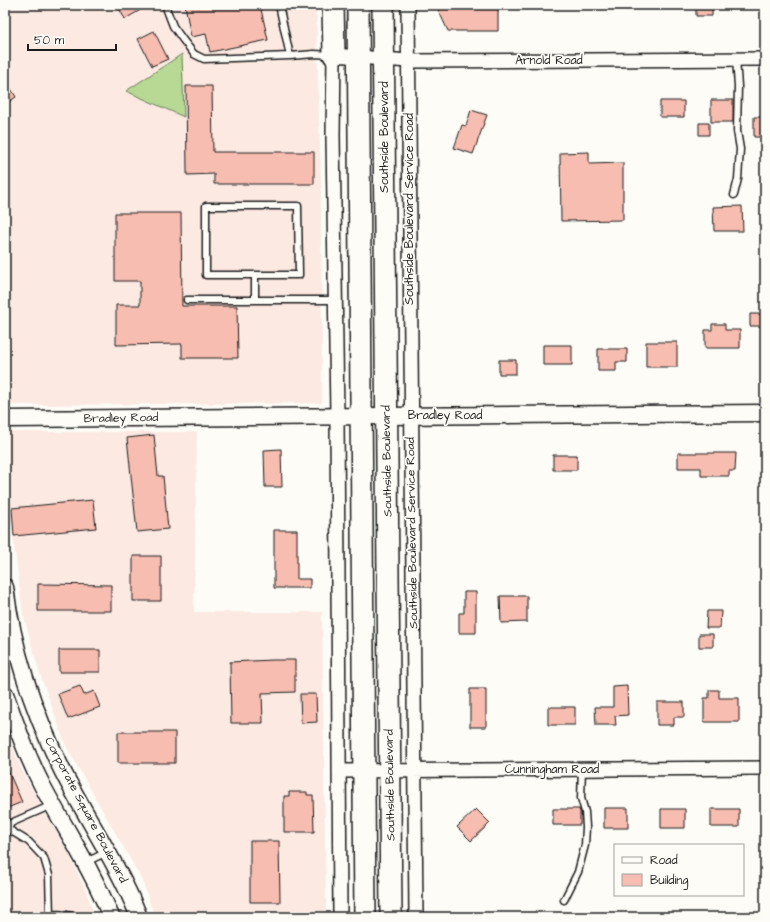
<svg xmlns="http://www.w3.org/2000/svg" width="770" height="922" font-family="'Architects Daughter',sans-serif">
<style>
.built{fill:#fbe9e2;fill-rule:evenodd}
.green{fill:#b7d993;stroke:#6a7a58}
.building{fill:#f7bdb1;stroke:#1c1c1c}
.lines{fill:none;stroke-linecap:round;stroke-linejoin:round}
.service-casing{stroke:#1c1c1c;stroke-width:9}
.minor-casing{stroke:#1c1c1c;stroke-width:16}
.tertiary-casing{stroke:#1c1c1c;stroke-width:19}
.trunk-casing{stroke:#1c1c1c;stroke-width:24}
.service{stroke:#fdfcf7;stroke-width:6}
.minor{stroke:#fdfcf7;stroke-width:13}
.tertiary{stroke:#fdfcf7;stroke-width:16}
.trunk{stroke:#fdfcf7;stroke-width:21}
.labels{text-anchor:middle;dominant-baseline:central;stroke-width:3.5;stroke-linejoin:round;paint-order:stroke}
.street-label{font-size:12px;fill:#1c1c1c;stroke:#fdfcf7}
</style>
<rect width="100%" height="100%" fill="#fdfcf7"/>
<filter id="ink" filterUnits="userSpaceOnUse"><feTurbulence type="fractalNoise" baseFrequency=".025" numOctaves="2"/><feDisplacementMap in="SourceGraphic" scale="8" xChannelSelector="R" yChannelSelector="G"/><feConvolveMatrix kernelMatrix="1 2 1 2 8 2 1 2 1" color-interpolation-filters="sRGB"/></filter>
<g filter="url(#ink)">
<!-- built -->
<path class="built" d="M5 5H316L321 186 322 403 5 405ZM181 54 183 117 126 91Z
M5 432H197L194 612H322L326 917H155L142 880 66 746 39 671 23 613 5 474Z
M5 728 23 773 69 854 86 891 95 917H5Z"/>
<!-- green -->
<path class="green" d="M182 54 184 117 126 91Z"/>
<!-- building -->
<path class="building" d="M117 5H149L125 19Z
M185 5H260L268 40 210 52 206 34 191 37Z
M436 5H498V31H448Z
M696 5H712V16H696Z
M154 31 168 59 152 66 138 39Z
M5 79 16 97 5 104Z
M186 86H212L213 152H314V184H214V174L187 175Z
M711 100H733V122H711Z
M660 101H684V117H660Z
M471 110 487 115 473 154 454 148 462 125 466 126Z
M754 117H765V137H754Z
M699 123H709V135H699Z
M589 152V164L623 163V220L561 221 560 153Z
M742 206 743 231H714L713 207Z
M115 213H181L182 306H237L238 358H182V344L116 345V305H140V281H115Z
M750 314H764V326H750Z
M712 324H725V330H740V348H705V330H712Z
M646 342H677V367H646Z
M543 345H572V365H543Z
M598 349H627V362H616V371H598Z
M499 360H516V374H499Z
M154 435 158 476H163L168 529 137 532 127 438Z
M281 449 282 487H265L264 450Z
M678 453H736L735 471H729V476H701V468H678Z
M553 455H577V470H553Z
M93 500 96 528 14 536 12 508Z
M274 530H297V579H310V588H274Z
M133 556H161V601H133Z
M38 584 111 585V611H38Z
M464 592H476V633H459V613H464Z
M500 596H527V622L501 623Z
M707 611H721L720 628H706Z
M699 634H713V647H699Z
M59 650H100V672H59Z
M273 660H295V692L262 693 263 723H231L230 662Z
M80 686 84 695 94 691 100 707 68 719 58 694Z
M627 686 628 715 615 716 616 725H596L595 707H613V687Z
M470 689H486V727H470Z
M709 690H719V698H739V722H704V698H709Z
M300 694H316L317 722 301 723Z
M657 702H684V717H674V725H657Z
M548 707H575V725H548Z
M118 732H175V763H118Z
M5 764 22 802 5 809Z
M289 792H307V795H313L314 832H284V796H289Z
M604 808H628V828H604Z
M476 809 490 823 471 841 457 827Z
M553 809H579L580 812V825H553Z
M661 809H685V828H661Z
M711 809H739V827H711Z
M250 841H279L280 902H250Z"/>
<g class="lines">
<!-- service casing -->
<g class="service-casing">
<path id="service" d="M165 5 173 26 183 40 194 54 204 59 290 56 314 54 332 55
M279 5 290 56
M734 195 738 179 740 149 737 131 738 86 736 59
M206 206H298L299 275H206Z
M255 276V300
M187 300H335
M8 829 29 842 44 858 49 875 50 917
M5 834 11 823 52 805
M86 862 107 852
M564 900 578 872 585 845 586 827 585 812 581 798 582 769
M50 914C58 914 68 914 75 917"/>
</g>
<!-- minor casing -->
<g class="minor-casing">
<path id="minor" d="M408 5 416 917
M339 771 765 768
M340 917 337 416 333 135 334 55 408 61 765 59"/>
</g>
<!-- tertiary casing -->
<g class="tertiary-casing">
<path id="tertiary" d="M5 419 765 413
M5 587C13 652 34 713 63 772 88 821 119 866 139 917
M5 694C16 725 27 756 42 785 65 829 93 871 111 917"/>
</g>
<!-- trunk casing -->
<g class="trunk-casing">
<path id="trunk" d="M333 5 334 55
M358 5 365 917
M383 5 391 917"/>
</g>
<!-- service -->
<use href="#service" class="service"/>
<!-- minor -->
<use href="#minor" class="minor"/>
<!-- tertiary -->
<use href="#tertiary" class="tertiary"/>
<!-- trunk -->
<use href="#trunk" class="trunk"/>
</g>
</g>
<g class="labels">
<!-- street labels -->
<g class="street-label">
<text x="549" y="60">Arnold Road</text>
<text transform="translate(384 137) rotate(-90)">Southside Boulevard</text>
<text transform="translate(409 209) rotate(-90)">Southside Boulevard Service Road</text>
<text x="445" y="415">Bradley Road</text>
<text transform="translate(121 418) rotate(-1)">Bradley Road</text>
<text transform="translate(387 461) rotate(-91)">Southside Boulevard</text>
<text transform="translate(412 533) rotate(-91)">Southside Boulevard Service Road</text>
<text x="552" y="769">Cunningham Road</text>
<text transform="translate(390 785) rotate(-91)">Southside Boulevard</text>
<text transform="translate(86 810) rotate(62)">Corporate Square Boulevard</text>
</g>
</g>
<!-- margin -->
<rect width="770" height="922" fill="none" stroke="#fdfcf7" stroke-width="20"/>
<rect x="10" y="10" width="750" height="902" fill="none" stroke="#1c1c1c" stroke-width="1.5" filter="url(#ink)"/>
<!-- legend -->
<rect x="614" y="844" width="130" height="52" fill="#fdfcf7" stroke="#a3a29f"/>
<rect x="622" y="857" width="20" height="6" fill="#fdfcf7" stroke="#a3a29f"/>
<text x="650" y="864" font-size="12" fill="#1c1c1c">Road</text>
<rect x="622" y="874" width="20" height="12" fill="#f7bdb1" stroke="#a3a29f"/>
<text x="650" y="884" font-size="12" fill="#1c1c1c">Building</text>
<!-- scale -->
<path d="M28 44v6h88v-6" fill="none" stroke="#1c1c1c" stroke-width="2"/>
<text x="34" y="44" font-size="12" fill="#1c1c1c" stroke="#fdfcf7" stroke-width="3" paint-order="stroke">50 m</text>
</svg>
